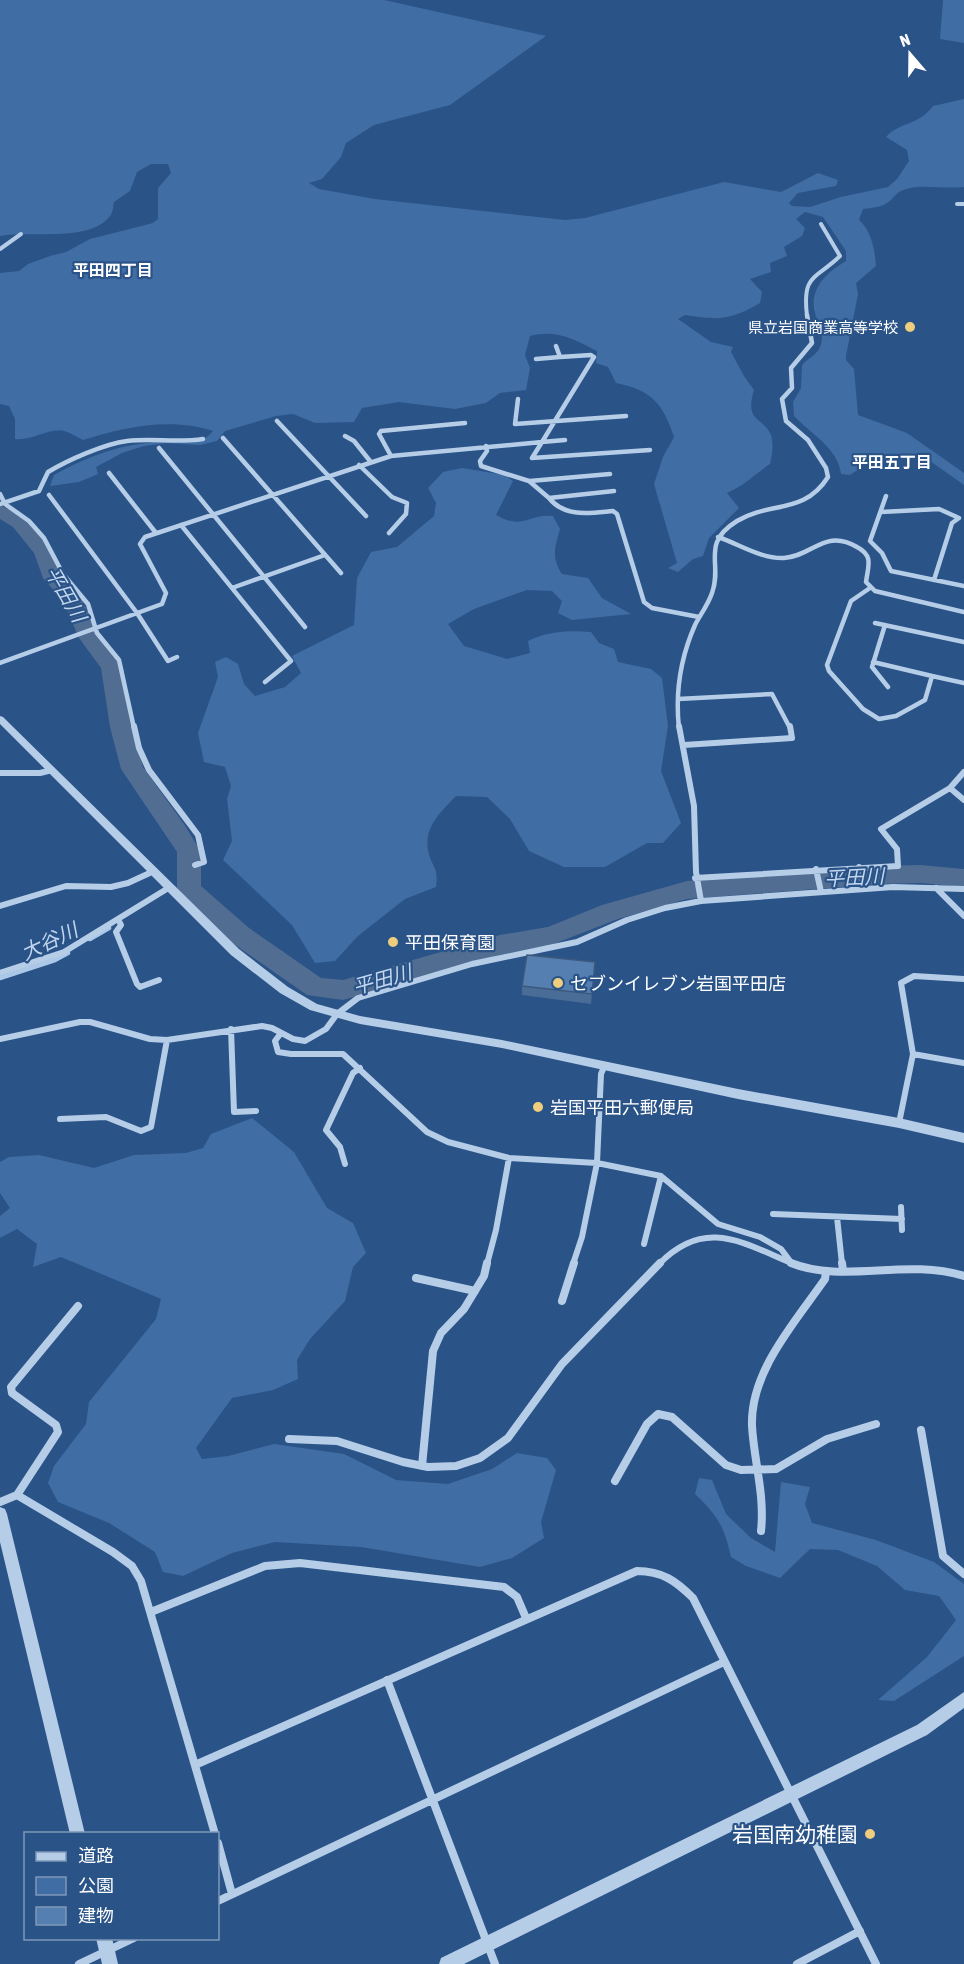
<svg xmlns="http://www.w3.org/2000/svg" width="964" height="1964" font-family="'Asap Condensed','Noto Sans JP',sans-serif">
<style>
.green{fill:#3f6da4}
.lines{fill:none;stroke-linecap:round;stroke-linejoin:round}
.stream{stroke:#abc8e8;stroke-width:4.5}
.river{fill:#516d92;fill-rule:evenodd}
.minor-far3{stroke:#b6cde8;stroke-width:4}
.minor-far2{stroke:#b6cde8;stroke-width:4.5}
.minor-far1{stroke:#b6cde8;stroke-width:6}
.minor{stroke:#b6cde8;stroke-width:8}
.tertiary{fill:#b6cde8;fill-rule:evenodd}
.wall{fill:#4a6d98}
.building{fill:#567fb1;stroke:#3c597c;stroke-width:1.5}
.poi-dot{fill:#efcd7e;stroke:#2a5388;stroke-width:2}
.labels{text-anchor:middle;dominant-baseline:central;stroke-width:4.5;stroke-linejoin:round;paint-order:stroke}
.far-poi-label{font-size:15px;fill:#fff;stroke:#2a5388;text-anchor:end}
.far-neighbourhood-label{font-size:16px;font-weight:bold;fill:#fff;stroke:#2a5388}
.poi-label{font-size:18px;fill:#fff;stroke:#2a5388;text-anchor:start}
.water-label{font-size:20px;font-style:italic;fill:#c2d7ef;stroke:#2a5388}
.near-poi-label{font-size:21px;fill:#fff;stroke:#2a5388;text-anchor:end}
</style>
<rect width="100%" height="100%" fill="#2a5388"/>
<!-- green -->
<path class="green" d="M0 0H384L546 36 450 105 374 125 346 143 341 157 322 179 309 183 319 189 375 199 565 220 585 218 724 182 781 192 818 173 838 180 836 186 798 193 789 203 792 206 810 207 841 197 888 187 897 179 909 161 907 150 886 137C899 122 918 126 933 106L964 99V187C947 189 920 184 906 189 897 192 896 195 891 200 884 207 872 208 863 209L859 220C871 230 875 250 876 266L856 283 858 294 846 356V360L854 369 858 415 907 433 964 473V485L930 461 884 458 871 461 850 475 841 474C838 448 811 434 794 416L793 402 801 388 802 365C806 360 816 355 819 349 827 334 816 323 814 308 811 286 829 271 846 261V251L823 217 805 212 796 219 805 228 802 236 784 247 787 256 770 263 771 272 750 279 762 292 760 303C729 321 719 320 685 315L678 319 711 342 733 347 731 352 744 376 754 390C744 423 763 416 771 435 774 445 772 455 770 464 755 474 744 486 727 493L739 508 709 538 703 556 693 559 678 572 668 568 677 563 654 484 663 457 674 437C663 404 652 390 616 383L608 367 596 363 597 351C574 339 556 329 530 336L525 355 530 368 526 390 500 393 486 403 455 409 399 402 362 408 354 422 315 423 293 414 276 416 225 431 217 441 200 445 167 443 144 446 122 453 96 467 98 474 79 482 50 486 54 475C88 456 123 443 162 442 183 442 199 448 213 431 171 417 124 427 83 440 77 437 71 433 64 431 48 428 32 441 15 439V419L9 406 0 404V273L19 271 28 264 50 256 66 252 90 239 153 223 158 219V188L171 173 168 164H151L137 172 130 191 114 202C113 206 113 213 110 216 90 243 30 230 0 236Z
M943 0H964V43L940 39Z
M462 468 505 475 513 481 496 515C524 531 528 513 553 516L560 529C555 547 551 557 562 574L588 578 602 598 631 614 572 620 558 613 562 601 552 591 527 590 474 609 448 624 464 646 507 659 530 653 528 641C547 631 570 630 591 632L599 643 614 649 618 662 651 669 662 678 668 726 661 771 681 823 663 843H647L605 867H564L529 851 510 819 487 797 456 796C442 811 424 826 428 850 431 867 439 866 436 887L405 899 358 936 335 961 315 963 292 925 223 860 232 841 227 799 231 786 225 767 204 762 198 733 218 677 215 662 226 657 238 664 244 684 255 696 285 687 301 673 292 656 354 625 357 578 371 552 397 547 434 516 436 503 428 488 443 472Z
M252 1118 294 1152 327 1208 353 1223 366 1253 353 1267 345 1301 310 1339 297 1360 298 1379 273 1390 232 1398 196 1448 202 1459 228 1456 274 1444 344 1454 396 1480 448 1484 492 1469 517 1453 547 1458 556 1470 541 1522 544 1538 512 1558 480 1567 361 1547 275 1542 232 1553 183 1576 163 1572 155 1552 109 1523 58 1502 48 1483 54 1466 86 1424 89 1402 156 1319 161 1299 61 1257 33 1267 37 1244 17 1229 0 1238V1216L10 1208 0 1193V1162L9 1157 39 1155 94 1168 134 1155 186 1153 203 1148 211 1134Z
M699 1478 712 1480 726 1514 751 1538 775 1552 781 1482 810 1487 805 1504 812 1523 876 1540 934 1562 964 1584V1656L894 1701 878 1700 927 1657 956 1620 939 1596 905 1590 877 1566 838 1550 810 1549 780 1578 746 1566 731 1557C724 1526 718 1516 695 1494Z"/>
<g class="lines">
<!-- stream -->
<path class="stream" d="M90 939 109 928
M0 978 55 960 68 953"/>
<!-- river -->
<path class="river" d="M0 505 27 519 51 548 62 576 79 594 100 636 123 667 132 727 143 767 184 824 201 852V886L249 928 321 978 343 980 500 935 548 927 602 905 687 881 879 866 920 865 964 869V887L920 883 879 884 687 899 618 919 551 945 500 955 343 1000 307 995 231 942 180 895 177 889V852L121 769 110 727 101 668 79 638 63 601 43 578 34 553 13 527 0 519Z"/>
<!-- minor-far3 -->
<path class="minor-far3" d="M957 204H964
M0 249 21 234
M807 316C802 274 815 280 840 256L821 224"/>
<!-- minor-far2 -->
<path class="minor-far2" d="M536 359 560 357 556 346
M518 399 515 424 626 416
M277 421 366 516
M345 436 354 441 370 461
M223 438 341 573
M565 440 542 442 532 458 650 450
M486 446 487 451 480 461 481 466 529 481 549 498 614 491
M159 448 305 627
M391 456 379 434 381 431 465 423
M359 465 392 497 407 503 406 514 389 533
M109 473 156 533
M530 481 610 474
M0 494 5 504 29 521 44 538 63 574 88 604 97 633 119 660 134 728
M49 495 137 613 168 661 177 657
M886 496 870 541 882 553 891 571 964 586
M549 498C565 518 590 513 613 511L617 514 644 602 652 608 699 617
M0 504 39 491 48 472C68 460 104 444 127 441 153 438 178 443 203 439
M881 512 939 509 959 518 952 523 934 580
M181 525 291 661 265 682
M718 537C739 544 761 559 784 558 813 556 825 528 857 547 874 556 868 566 866 582L875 591 964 612
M232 588 325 555
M870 588 851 601 827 665 829 671 863 709 879 719 896 716 925 700 932 676 873 662
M875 623 964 642
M885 625 872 667 888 687
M0 663 162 604 166 593 140 544 145 537 391 456 542 442 594 357 591 355 560 357
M932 676 964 683
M678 699 772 694 790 728
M679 728C675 692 680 659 695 625 700 615 708 605 712 593 723 563 700 544 737 521 770 501 804 515 828 477L826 468 808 440 786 421 782 399 792 388 791 368 812 343 807 315"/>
<!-- minor-far1 -->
<path class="minor-far1" d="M134 726 139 748 149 770 198 835 204 862 195 865
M679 726 694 806 696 872 701 901
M684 745 792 738 790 726
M0 773H40L52 770
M950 788 964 800
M859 867 864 889
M816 869 821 892
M695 878 898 866 897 849 881 829 950 788 964 772
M936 888 964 916
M0 906 66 886 111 887 128 883 154 871
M118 919 121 925 116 932 137 984 140 987 159 980
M0 973 64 952 170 887
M231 1029 234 1112 256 1111
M281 1033 275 1041 278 1052 291 1054H343L427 1132 448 1142 509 1158 597 1163 582 1237 573 1264
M0 1039 80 1022H90L150 1039 167 1040 262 1026 272 1028 293 1039 305 1041 326 1029 337 1014 358 998 472 964 577 942 627 920 665 908 701 901 893 887 964 889
M913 1054 964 1063
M604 1067 601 1074 597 1163 661 1176 718 1224 760 1237 781 1249 790 1261
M60 1119 106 1117 141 1131 151 1127 167 1040
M899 1123 913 1054 901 983 914 976 964 979
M345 1164 340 1147 326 1130 353 1073 360 1068
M901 1207 902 1230
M773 1214 902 1219
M837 1217 842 1264
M644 1244 661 1176
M487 1264 496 1230 509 1158
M659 1264C706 1216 744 1244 794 1264"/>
<!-- minor -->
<path class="minor" d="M791 1263C843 1284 906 1258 964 1276
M842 1263 843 1270
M416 1278 475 1291
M562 1301 574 1263
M921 1430 943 1556 964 1574
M289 1439 337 1441 403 1462 428 1467 456 1466 480 1458 508 1438 562 1364 660 1263
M422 1466 433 1351 441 1333 464 1309 484 1276 487 1263
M615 1481 647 1424 658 1414 672 1417 726 1465 741 1470 776 1469 827 1439 876 1424
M17 1495 113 1552 132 1566 141 1581 215 1834
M0 1502 17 1495 58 1432 56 1425 12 1393 11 1387 78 1306
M761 1531C765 1495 754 1461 752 1426 750 1371 796 1321 825 1279L826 1271
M151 1612 265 1566 300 1563 504 1587 517 1597 526 1618
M387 1680 495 1964
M195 1765 637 1571C662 1571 676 1581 693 1598L876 1964
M218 1843 232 1894
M218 1901 724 1662
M79 1964 134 1938
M797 1964 860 1931"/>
<!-- tertiary -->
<path class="tertiary" d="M0 716 3 717 239 949 288 987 317 1004 360 1016 502 1040 738 1089 899 1118 964 1133V1143L899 1128 738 1099 502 1048 360 1024 310 1010 280 993 231 955 0 724Z
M0 1507 5 1509 7 1514 85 1834H70L0 1542Z
M964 1692V1708L927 1735 464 1964H439L441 1958 917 1725Z
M96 1938H112L118 1964H102Z"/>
</g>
<!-- wall -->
<path class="wall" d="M595 962 591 1004 522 995V986Z"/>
<!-- building -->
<path class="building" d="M527 955 595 962 592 994 522 986Z"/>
<!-- markers -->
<g class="poi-dot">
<circle cx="910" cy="327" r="6"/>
<circle cx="393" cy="942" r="6"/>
<circle cx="558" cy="983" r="6"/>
<circle cx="538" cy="1107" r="6"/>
<circle cx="870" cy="1834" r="6"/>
</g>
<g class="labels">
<!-- far-poi labels -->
<g class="far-poi-label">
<text x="898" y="327">県立岩国商業高等学校</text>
</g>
<!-- far-neighbourhood labels -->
<g class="far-neighbourhood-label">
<text x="113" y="270">平田四丁目</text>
<text x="892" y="462">平田五丁目</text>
</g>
<!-- poi labels -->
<g class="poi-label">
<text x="405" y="942">平田保育園</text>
<text x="570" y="983">セブンイレブン岩国平田店</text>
<text x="550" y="1107">岩国平田六郵便局</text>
</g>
<!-- water labels -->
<g class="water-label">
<text transform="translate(66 594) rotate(60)">平田川</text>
<text transform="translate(854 877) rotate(-3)">平田川</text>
<text transform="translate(49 941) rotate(-25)">大谷川</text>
<text transform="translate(382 979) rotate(-16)">平田川</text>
</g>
<!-- near-poi labels -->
<g class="near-poi-label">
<text x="858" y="1834">岩国南幼稚園</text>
</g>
</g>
<!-- legend -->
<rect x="24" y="1832" width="195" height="108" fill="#2a5388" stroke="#7f98b8" stroke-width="1.5"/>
<rect x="36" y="1852" width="30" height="9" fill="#b6cde8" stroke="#7f98b8" stroke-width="1.5"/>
<text x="78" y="1862" font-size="18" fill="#ffffff">道路</text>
<rect x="36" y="1877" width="30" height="18" fill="#3f6da4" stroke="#7f98b8" stroke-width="1.5"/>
<text x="78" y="1892" font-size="18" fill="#ffffff">公園</text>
<rect x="36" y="1907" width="30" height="18" fill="#567fb1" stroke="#7f98b8" stroke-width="1.5"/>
<text x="78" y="1922" font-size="18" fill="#ffffff">建物</text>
<!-- north arrow -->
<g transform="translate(910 54) rotate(340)" stroke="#2a5388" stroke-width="4.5" paint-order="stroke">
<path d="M0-4.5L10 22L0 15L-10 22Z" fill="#ffffff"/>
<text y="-9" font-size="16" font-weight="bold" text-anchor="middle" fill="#ffffff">N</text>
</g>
</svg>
